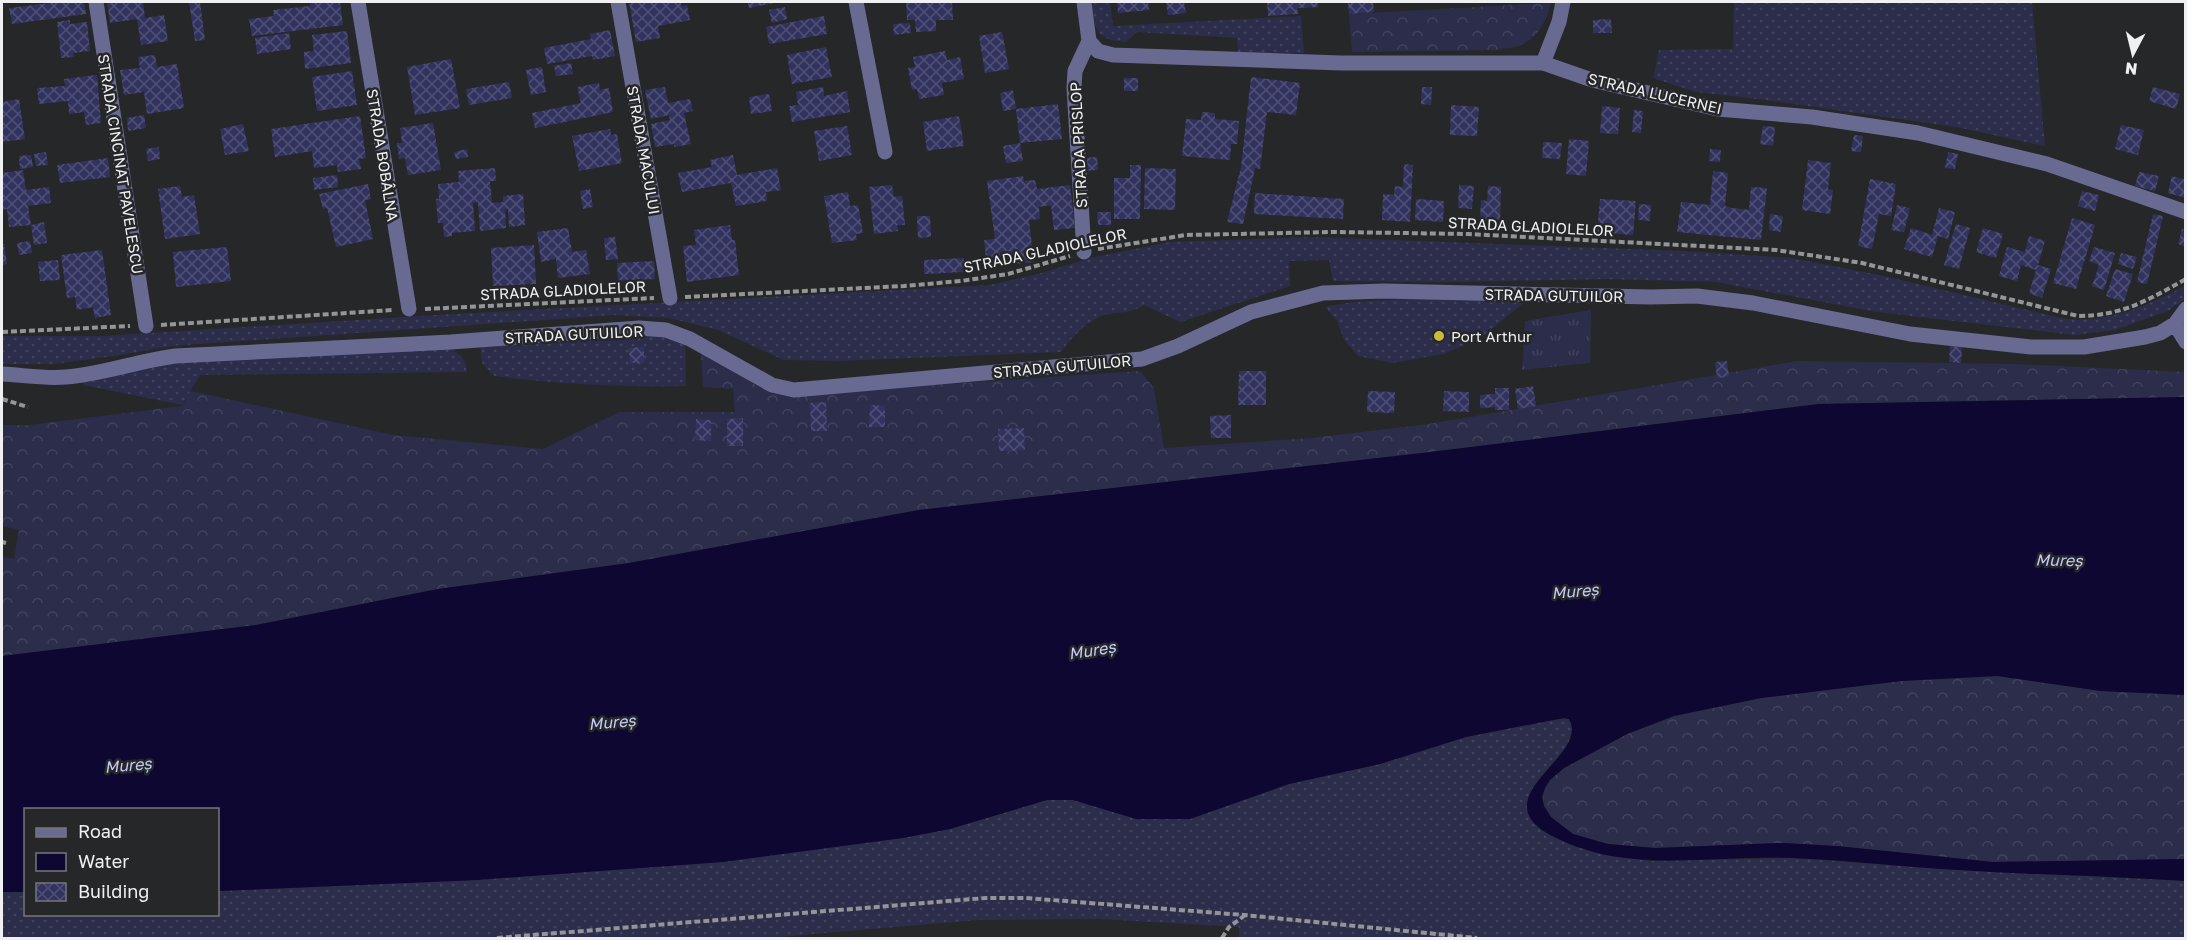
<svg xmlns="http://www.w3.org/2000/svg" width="2187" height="940" font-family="'Golos Text',sans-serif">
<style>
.grass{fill:url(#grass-dots)}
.forest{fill:url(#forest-crowns)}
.park{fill:url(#park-tufts)}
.water{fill:#0d0731}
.building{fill:url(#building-cross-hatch)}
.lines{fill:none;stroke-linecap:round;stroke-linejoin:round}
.path{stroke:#949597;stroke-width:4;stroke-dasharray:6 3;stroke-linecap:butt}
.minor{stroke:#686a92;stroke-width:15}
.poi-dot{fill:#cbba39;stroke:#262729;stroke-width:2}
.labels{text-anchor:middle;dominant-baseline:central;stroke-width:5;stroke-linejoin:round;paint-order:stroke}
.street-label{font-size:15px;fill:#eff0f1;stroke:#262729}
.poi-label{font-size:15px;fill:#eff0f1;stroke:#262729;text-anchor:start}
.water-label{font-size:16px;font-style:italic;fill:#c7caf9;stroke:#262729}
</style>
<defs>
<pattern id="grass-dots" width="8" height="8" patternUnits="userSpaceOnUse" patternTransform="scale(1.5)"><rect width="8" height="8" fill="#2c2d4b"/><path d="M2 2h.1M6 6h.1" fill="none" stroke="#41425d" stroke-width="1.8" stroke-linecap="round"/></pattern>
<pattern id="forest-crowns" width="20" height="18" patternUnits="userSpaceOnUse" patternTransform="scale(1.5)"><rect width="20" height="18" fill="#2c2d4b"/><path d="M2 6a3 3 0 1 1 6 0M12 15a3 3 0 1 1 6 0" fill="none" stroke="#41425d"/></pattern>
<pattern id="park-tufts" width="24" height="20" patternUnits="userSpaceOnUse" patternTransform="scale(1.5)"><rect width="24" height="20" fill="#2c2d4b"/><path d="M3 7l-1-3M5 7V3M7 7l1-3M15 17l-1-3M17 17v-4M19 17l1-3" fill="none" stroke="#41425d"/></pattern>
<pattern id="building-cross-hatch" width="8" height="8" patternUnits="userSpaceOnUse" patternTransform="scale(1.5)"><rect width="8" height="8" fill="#32325f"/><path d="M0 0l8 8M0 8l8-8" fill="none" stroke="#505076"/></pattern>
</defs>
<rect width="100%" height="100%" fill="#262729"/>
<!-- grass -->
<path class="grass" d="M1092 2H1110L1113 26 1301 16 1304 53 1238 52 1237 38 1137 32 1126 42C1095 40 1095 29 1092 2Z
M1734 2H2032L2045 146 1956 127 1766 100 1696 92 1653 78 1659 50 1733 49Z
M1312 237 1684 251 1792 258 1884 276 2066 319C2112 322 2145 307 2186 285L2185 299 2168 311 2115 330 2074 335 1877 312 1716 282 1605 279 1456 282 1333 281 1329 260 1289 261 1290 286 1180 322 1144 305C1127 316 1114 310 1099 317 1083 324 1072 338 1061 352L839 361 784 360 718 330 669 318 614 315 171 346 114 356 53 364H2V336H103L436 315 990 285 1041 273 1095 257 1169 242Z
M1407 299H1528L1482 337 1444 354 1392 363 1358 356 1344 340 1337 321 1325 307 1352 302Z
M630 332 664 336 685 342 686 386C622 387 558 384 494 376L482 363 480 344Z
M444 347C459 352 465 356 467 372L200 375 182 405 83 385 84 380 173 363Z
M1554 718 1569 719C1587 751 1518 775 1530 817L1577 846 1606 855 1651 861 1791 858 1960 870 2186 881 2185 938H1239V927L1099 919 977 920 767 938H2V892H25L26 914H218V891L477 880 1014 809 1047 800H1073L1093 804 1124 815 1190 819 1289 784 1380 764 1466 737Z"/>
<!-- forest -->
<path class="forest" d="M1551 3C1547 20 1538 38 1521 45 1514 48 1505 48 1498 50L1352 52 1349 14Z
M701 352 761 388 798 394 1140 371 1154 388 1164 448 1312 438 1429 424 1797 361 2014 364 2186 372 2185 397 1819 404 1422 453 919 510 629 563 438 589 256 625 2 656V557L14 559 19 530 2 526V425H29L182 406 191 391 393 435 543 449 619 412H735L733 389 703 387Z
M1997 676 2101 691 2185 695V859L1993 862 1837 846 1783 843 1655 848 1608 844 1573 834 1551 817 1544 806 1542 797 1545 788 1550 779 1564 768 1627 734 1674 716 1761 698 1901 681Z"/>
<!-- park -->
<path class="park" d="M1591 310 1590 363 1522 370 1525 321Z"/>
<!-- water -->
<path class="water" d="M2185 397V695L2101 691 1997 676 1901 681 1761 698 1674 716 1627 734 1564 768 1550 780 1545 788 1542 797 1544 806 1551 817 1573 834 1608 844 1655 848 1783 843 1837 846 1993 862 2185 859V881C2110 876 2034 875 1959 870 1903 867 1848 860 1792 858 1730 855 1667 867 1606 855 1587 851 1550 839 1536 825 1499 789 1589 753 1569 719L1564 718 1466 737 1380 764 1289 784 1190 819H1136L1073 800H1047L950 829 903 838 723 862 477 880 218 891V810H26L25 892H2V656L256 625 438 589 629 563 919 510 1422 453 1819 404Z"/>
<!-- building -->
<path class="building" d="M59 2H84L86 14 12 24 9 8Z
M107 2H143L145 18 164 15 168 41 141 45 137 19 110 23Z
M189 2H200L205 40 195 41Z
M310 2H340L343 25 252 36 249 19 274 16 273 10 310 6Z
M629 2H681L682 6 687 5 690 20 658 26 660 38 636 42Z
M748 2H774L775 3 749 8Z
M906 2H952L953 20H936V31L916 32 915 20H907Z
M1117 2H1148L1149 10 1118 13Z
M1166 2H1184L1186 13 1168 15Z
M1267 2H1318V7L1297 8 1298 14 1268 16Z
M1348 2H1373L1374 12 1349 14Z
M785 7 787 19 772 23 769 10Z
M824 16 827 34 769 44 766 27Z
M1611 19 1612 33H1593V20Z
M70 20V24L87 22 90 51 73 53 74 57 61 58 57 22Z
M910 23 911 33 894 35 893 24Z
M610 30 615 56 593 60 592 56 547 64 544 48 591 39 590 34Z
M347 31 351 63 305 69 304 52 314 51 312 35Z
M1002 32 1009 69 985 73 979 36Z
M289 33 291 49 257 54 255 38Z
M826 47 832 77 792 84 787 55Z
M945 51 947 60 960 57 964 79 942 83 944 95 919 99 917 89 912 90 908 68 915 67 913 57Z
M155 55 157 67 177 64 184 108 147 114 144 92 124 95 120 70 140 68 138 57Z
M451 59 460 108 415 115 407 67Z
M571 63 573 74 556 76 554 66Z
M542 67 546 92 531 95 526 70Z
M352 71 357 105 317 111 312 77Z
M97 75 101 123 86 125 84 112 69 114 68 101 39 104 37 88 65 86 64 79Z
M1251 77 1300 83 1296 115 1267 112 1260 169 1255 168 1243 224 1227 222 1241 167Z
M1124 78H1138V91H1124Z
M509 82 512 98 469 105 466 89Z
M599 83 600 90 609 88 613 112 535 128 532 113 581 103 577 87Z
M665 87 668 103 690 99 693 111 684 113 691 144 674 147V144L655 147 651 124 670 120 669 115 651 119 645 90Z
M823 87 824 96 847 91 850 112 792 122 789 106 798 105 796 92Z
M1422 87H1432L1431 105 1421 104Z
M2153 87 2180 94 2176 109 2149 101Z
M1013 90 1016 109 1003 111 1000 93Z
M769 94 772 111 751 114 749 97Z
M19 99 25 139 2 142V102Z
M1058 104 1062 139 1020 143 1016 109Z
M1451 105 1479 107 1477 136 1450 135Z
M1602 106 1620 108 1618 134 1600 133Z
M1634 110 1643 111 1641 133 1632 132Z
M1202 112 1215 113V119L1239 121 1237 144H1231L1230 160 1182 156 1186 119 1201 120Z
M144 115 146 128 128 131 127 118Z
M360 116 366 158 359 159 361 169 338 172 337 165 314 168 312 151 275 157 271 129Z
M959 116 964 146 927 151 923 122Z
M433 123 441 170 408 175 405 158 399 159 397 143H402L400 128Z
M243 124 249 151 225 155 220 129Z
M2121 125 2144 130 2138 155 2115 149Z
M847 126 852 155 819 161 814 131Z
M1763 126 1775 127 1773 146 1760 144Z
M610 129 611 135 617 134 622 163 579 171 572 136Z
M1854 135 1863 136 1861 152 1851 151Z
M1569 139 1589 141 1586 176 1566 174Z
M1543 142 1562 143 1560 159 1542 158Z
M1020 143 1023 161 1006 163 1003 146Z
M159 147 160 159 148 161 146 149Z
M467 149 468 157 456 159 454 152Z
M1710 149 1721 150 1720 162 1709 161Z
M46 152 48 165 36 166 34 154Z
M1948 152 1958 154 1955 169 1945 168Z
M31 155 33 167 20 169 19 156Z
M733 155 737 175 777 168 781 190 766 192 767 201 736 206 731 183 682 192 678 173 712 167 710 160Z
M1097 157 1098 170 1084 171 1083 158Z
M108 158 110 177 60 183 57 165Z
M1808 160 1831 163 1828 189 1833 190 1830 214 1802 210Z
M1404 164 1413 165 1410 222 1382 220 1383 194 1394 195 1395 186 1403 187Z
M1130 165H1141L1140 219H1114V178H1130Z
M495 168 496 181H490L492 203 503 202V196L523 194 525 225 509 227 508 209 505 210 506 228 480 231 478 202 473 203 475 231 452 233V236L444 237 443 223H438L436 199H439L438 184 459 182 458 171Z
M1145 168 1176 169 1175 210 1144 209Z
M23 170 26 190 49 187 51 203 28 206 31 225 44 222 47 243 34 245 31 225 9 227 7 209 2 210V173Z
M1713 171 1728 173 1725 206 1731 208 1749 210 1751 187 1767 188 1761 240 1677 232 1681 202 1710 205Z
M2139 172 2159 176 2155 191 2135 186Z
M337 175 338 187 314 190 313 178Z
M1023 176 1024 181 1035 180 1037 189 1070 185 1075 228 1054 230 1051 205 1039 207 1040 219 1029 220 1034 262 987 267 984 240 995 239 987 181Z
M2172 176 2186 180V198L2168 193Z
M1870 179 1896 184 1891 216 1879 214 1872 249 1858 246Z
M368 184 371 199 365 200 373 239 336 247 327 208 323 209 319 194Z
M892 185 894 197 902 196 905 225H897L898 231 874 234 869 187Z
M1459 185 1474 186 1472 209 1458 208Z
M180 186 182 197 194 195 200 234 165 239 158 189Z
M1488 186 1501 187 1500 222 1480 221 1481 200 1487 201Z
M590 189 593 207 583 209 580 191Z
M2082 191 2099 195 2095 211 2078 206Z
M848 192 850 206 858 205 863 233 856 234 857 240 832 243 824 196Z
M1255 193 1344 199 1343 219 1254 214Z
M1416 199 1444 201 1443 222 1415 220Z
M1600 199 1636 201 1633 235 1597 232Z
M1639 204 1651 205 1650 221 1638 220Z
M1897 205 1910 208 1904 232 1891 230Z
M1939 208 1955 212 1948 239 1938 236 1932 257 1904 249 1911 228 1932 235Z
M1097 212H1111V225H1098Z
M1770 214 1783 216 1781 232 1769 230Z
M2153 214 2163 216 2147 284 2137 282Z
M917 216H930L931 237 918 238Z
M2072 218 2095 225 2076 289 2053 283Z
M1956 224 1970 228 1959 269 1944 265Z
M730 225 732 240H735L739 275 687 282 683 246 696 245 694 230Z
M568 228 572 252 586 250 590 274 558 278 556 259 541 262 537 232Z
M1983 228 2003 234 1996 258 1976 252Z
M2182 229 2186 230V247L2178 244Z
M2029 236 2045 241 2038 265 2051 269 2042 298 2029 293 2036 270 2021 265 2017 281 1999 276 2007 247 2025 252Z
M615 237 618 259 606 260 604 238Z
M30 241 32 253 19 255 17 243Z
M2 244H4L7 264 2 265Z
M534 245 536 284 493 286 491 248Z
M227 247 231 281 176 287 173 252Z
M2094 247 2115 253 2104 290 2092 286 2099 265 2089 261Z
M102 250 111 315 95 318 93 307 77 310 75 297 67 298 61 255Z
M2121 253 2137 257 2133 269 2118 264Z
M964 258V272L924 274V260Z
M58 260 60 280 40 281 38 262Z
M654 261 655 279 618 281 617 263Z
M2115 269 2133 274 2124 302 2106 296Z
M1950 346 1962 347 1961 363 1949 362Z
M644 347V363H630L629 348Z
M1727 361 1729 377 1717 378 1715 362Z
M1239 371H1266V405H1238Z
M1533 386 1536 406 1518 409 1515 389Z
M1495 388H1509V410H1495V407L1480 408V395L1495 394Z
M1368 391 1395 392 1394 413 1367 412Z
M1444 391 1469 392V412L1443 411Z
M826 402 827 431H811L810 403Z
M870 405 885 406V427H869Z
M1231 415V438H1211L1210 416Z
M743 418V446H727V419Z
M696 419 711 420V441L695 440Z
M1024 428 1025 450 999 451 998 429Z"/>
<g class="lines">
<!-- path -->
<path class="path" d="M1098 249 1186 235 1333 232 1468 234 1776 250 1862 263 2078 316C2122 316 2148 300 2186 279
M685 297 904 286 961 281 1008 274 1070 256
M425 309 654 298
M161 325 393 310
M2 332 130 326
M2 399 28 407
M2 542 6 543
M497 938 986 898H1026L1244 915 1477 938
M1222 938 1229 927 1244 916"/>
<!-- minor -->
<path class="minor" d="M96 2 146 326
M358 2 409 309
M618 2 670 298
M856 2 885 152
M1084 2 1089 41 1098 51 1113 55 1341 63H1543L1592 80 1718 109 1812 117 1918 133 2047 164 2186 212
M1543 63 1559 22 1563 2
M1084 252 1074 88 1075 71 1089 41
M2175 324 2186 342
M2 374C23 375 45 379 66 377 103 374 138 361 175 356L451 342 639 328 666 330 690 339 772 385 794 390 1142 359 1178 346 1251 312 1323 293 1384 291 1651 297 1697 296 1753 303 1910 334 2031 347H2084L2145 337 2160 333 2175 324 2186 309"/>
</g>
<!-- markers -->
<circle class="poi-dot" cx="1439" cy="336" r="6"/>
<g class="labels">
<!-- street labels -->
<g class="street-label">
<text transform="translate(1655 93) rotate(13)">STRADA LUCERNEI</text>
<text transform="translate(1078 145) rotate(-93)">STRADA PRISLOP</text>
<text transform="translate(644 150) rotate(80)">STRADA MACULUI</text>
<text transform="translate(383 155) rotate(81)">STRADA BOBÂLNA</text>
<text transform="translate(121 164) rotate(81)">STRADA CINCINAT PAVELESCU</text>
<text transform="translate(1531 226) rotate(3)">STRADA GLADIOLELOR</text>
<text transform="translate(1045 250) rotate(-12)">STRADA GLADIOLELOR</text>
<text transform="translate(563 290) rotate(-3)">STRADA GLADIOLELOR</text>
<text transform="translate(1554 295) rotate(1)">STRADA GUTUILOR</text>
<text transform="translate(574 334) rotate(-3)">STRADA GUTUILOR</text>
<text transform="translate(1062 366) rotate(-5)">STRADA GUTUILOR</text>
</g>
<!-- poi labels -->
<g class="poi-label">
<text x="1451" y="336">Port Arthur</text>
</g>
<!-- water labels -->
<g class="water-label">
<text transform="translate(2059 560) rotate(1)">Mureș</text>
<text transform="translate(1575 591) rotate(-5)">Mureș</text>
<text transform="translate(1092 650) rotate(-9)">Mureș</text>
<text transform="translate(612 722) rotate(-5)">Mureș</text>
<text transform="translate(128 765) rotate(-5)">Mureș</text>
</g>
</g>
<!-- border -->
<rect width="2187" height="940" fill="none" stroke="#eff0f1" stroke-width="6"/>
<!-- legend -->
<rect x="24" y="808" width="195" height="108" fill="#262729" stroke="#767779" stroke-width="1.5"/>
<rect x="36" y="828" width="30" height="9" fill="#686a92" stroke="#767779" stroke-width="1.5"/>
<text x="78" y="838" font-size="18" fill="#eff0f1">Road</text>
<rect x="36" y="853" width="30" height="18" fill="#0d0731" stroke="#767779" stroke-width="1.5"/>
<text x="78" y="868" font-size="18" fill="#eff0f1">Water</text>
<rect x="36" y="883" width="30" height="18" fill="url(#building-cross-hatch)" stroke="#767779" stroke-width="1.5"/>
<text x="78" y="898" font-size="18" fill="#eff0f1">Building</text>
<!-- north arrow -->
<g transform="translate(2133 54) rotate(187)" stroke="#262729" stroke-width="4.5" paint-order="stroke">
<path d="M0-4.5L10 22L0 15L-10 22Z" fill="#eff0f1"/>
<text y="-9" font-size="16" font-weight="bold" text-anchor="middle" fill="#eff0f1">N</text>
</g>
</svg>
